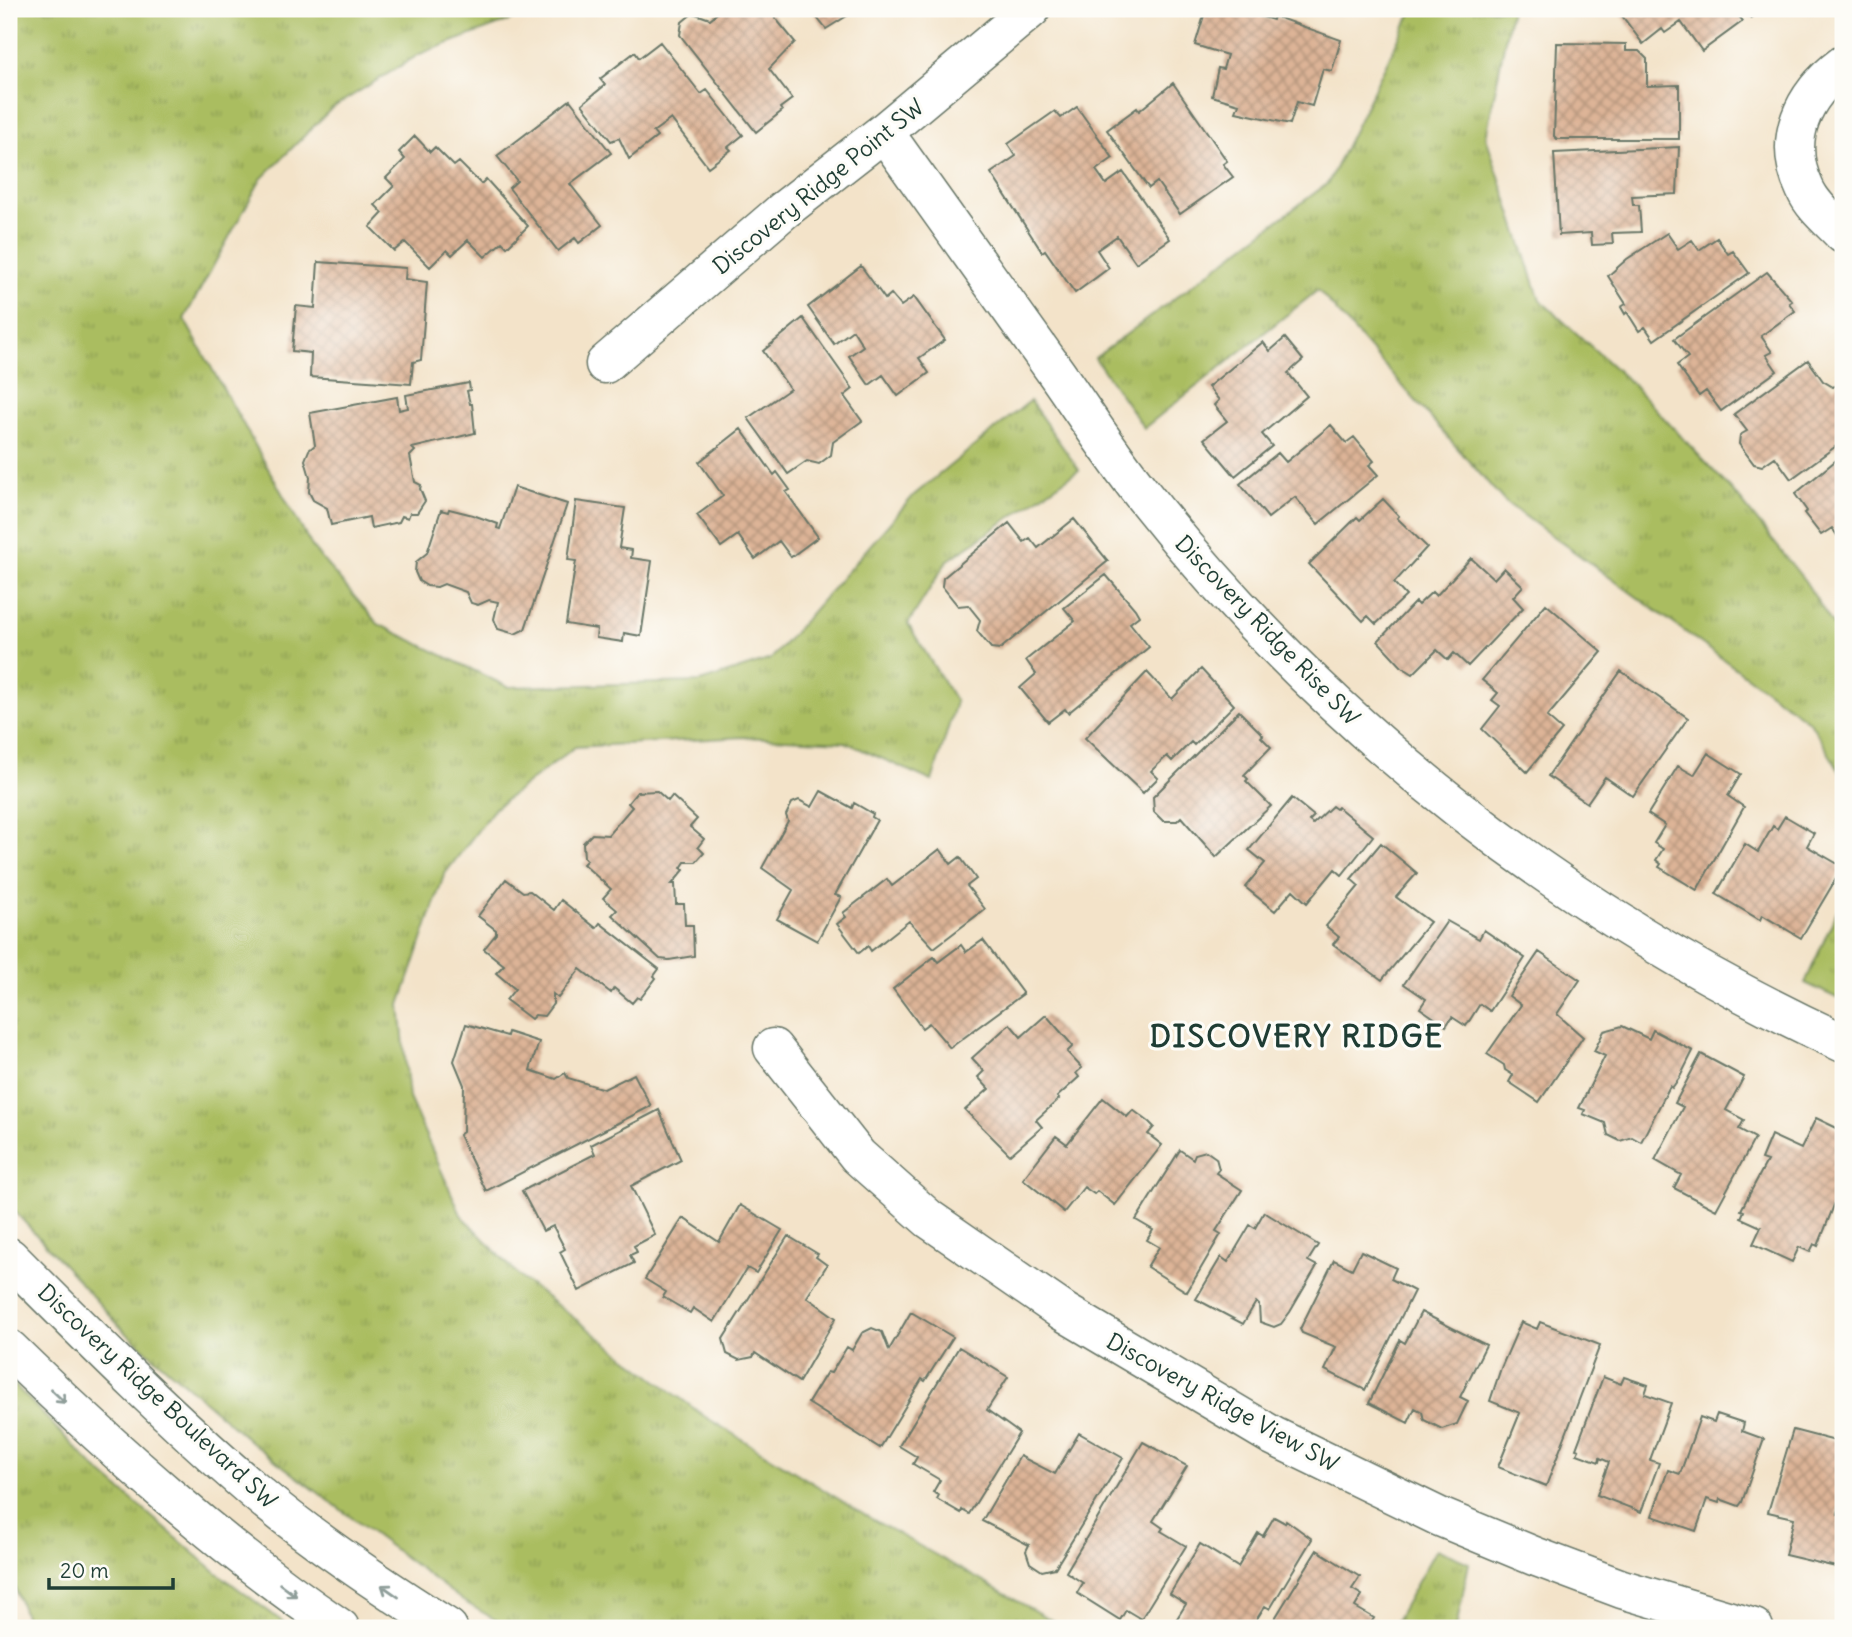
<svg xmlns="http://www.w3.org/2000/svg" width="1852" height="1637" font-family="Delius,sans-serif">
<style>
.park{fill:url(#park-tufts);stroke:#647d4a;stroke-width:2}
.building{fill:url(#building-cross-hatch)}
.lines{fill:none;stroke-linecap:round;stroke-linejoin:round}
.minor-casing{stroke:#697768;stroke-width:41}
.minor{stroke:#fff;stroke-width:38}
.oneway{stroke:#8f9e9a}
.labels{text-anchor:middle;dominant-baseline:central;stroke-width:6;stroke-linejoin:round;paint-order:stroke}
.street-label{font-size:23px;fill:#1f3d34;stroke:#fdfcf7}
.district-label{font-size:30px;font-weight:bold;letter-spacing:2px;fill:#1f3d34;stroke:#fdfcf7}
</style>
<defs>
<pattern id="park-tufts" width="24" height="20" patternUnits="userSpaceOnUse" patternTransform="scale(1.75)"><rect width="24" height="20" fill="#aabd61"/><path d="M3 7l-1-3M5 7V3M7 7l1-3M15 17l-1-3M17 17v-4M19 17l1-3" fill="none" stroke="#8a9b51"/></pattern>
<pattern id="building-cross-hatch" width="8" height="8" patternUnits="userSpaceOnUse" patternTransform="scale(1.75)"><rect width="8" height="8" fill="#ddb497"/><path d="M0 0l8 8M0 8l8-8" fill="none" stroke="#b3947c"/></pattern>
</defs>
<rect width="100%" height="100%" fill="#fdfcf7"/>
<filter id="ink" filterUnits="userSpaceOnUse"><feTurbulence type="fractalNoise" baseFrequency=".0143" numOctaves="2"/><feDisplacementMap in="SourceGraphic" scale="14" xChannelSelector="R" yChannelSelector="G"/><feConvolveMatrix kernelMatrix="1 2 1 2 8 2 1 2 1" color-interpolation-filters="sRGB"/></filter>
<filter id="wash" filterUnits="userSpaceOnUse"><feTurbulence type="fractalNoise" baseFrequency=".00686" numOctaves="4" result="noise"/><feDisplacementMap in="SourceGraphic" scale="28" xChannelSelector="R" yChannelSelector="G"/><feGaussianBlur stdDeviation="1.57" result="paint"/><feColorMatrix in="noise" values="0 0 0 0 0 0 0 0 0 0 0 0 0 0 0 0 0 1.4 0 .05"/><feComposite in="paint" operator="in"/></filter>
<g filter="url(#wash)">
<rect width="100%" height="100%" fill="#f3e3c9"/>
<!-- park -->
<path class="park" d="M9 9H529L519 17 420 54 332 108 261 179 184 319 314 550 378 624 508 687 700 682 771 659 914 495 1030 401 1079 470 947 561 908 624 956 702 932 781 845 742 744 737 575 747 495 808 444 875 400 1005 409 1098 461 1215 521 1278 704 1416 863 1514 1065 1628H510L463 1601 256 1446 124 1331 9 1205Z
M1413 9H1511L1486 137 1540 300 1631 383 1738 497 1805 581 1843 641V777L1810 722 1504 501 1318 290 1144 428 1095 358 1328 183Z
M1843 898V1001L1805 983Z
M9 1379 94 1467 216 1572 291 1628H29L9 1570Z
M1436 1549 1469 1563 1456 1628H1392Z"/>
<g id="blocks">
<!-- building -->
<path class="building" d="M722 9H768L795 42 769 69 792 99 780 108 782 111 756 132 680 35 682 22 693 13 710 19Z
M810 9H858L826 29Z
M1206 9H1235L1273 20 1274 16 1341 40 1332 71 1323 69 1312 106 1297 102 1290 124 1236 112 1239 104 1212 96 1218 68 1223 69 1227 55 1195 45Z
M1617 9H1733L1743 21 1702 51 1681 22 1665 33 1662 29 1643 44Z
M1744 9H1766L1751 18Z
M660 42 701 94 707 90 743 135 728 147 731 150 708 167 671 119 653 132 657 137 629 159 619 138 611 141 582 104 605 85 600 79 635 52 639 58Z
M1557 43 1626 44V51H1639L1647 59V86L1679 85V139H1557L1554 136Z
M1173 83 1227 161 1223 164 1233 177 1180 214 1157 182 1149 188 1145 183 1107 130 1137 108 1139 111Z
M570 100 611 153 570 184 602 225 579 243 575 238 558 251 509 188 517 181 497 156Z
M1077 107 1113 158 1096 170 1106 184 1123 172 1170 239 1136 263 1117 236 1097 250 1109 268 1075 293 1045 250 1042 252 991 173 1016 156 1008 144 1055 111 1061 118Z
M415 136 430 152 435 147 454 166 459 162 481 184 486 179 528 226 507 247 502 242 485 257 468 240 452 255 447 250 430 267 405 242 394 251 370 227 383 213 375 205 394 186 386 178 405 159 399 152Z
M1679 147 1677 194 1632 196 1633 205H1639L1641 232 1612 233 1613 244 1592 245 1591 233 1559 235 1554 153Z
M1667 233 1678 249 1692 240 1699 250 1717 238 1728 254 1733 251 1749 273 1654 340 1645 327 1639 331 1627 312 1625 314 1621 307 1626 304 1608 276 1627 259Z
M318 262 406 268 405 279 427 282 421 360 413 362 411 384 310 377 311 353 292 351 296 306 315 308Z
M861 266 885 299 891 294 901 306 914 297 945 340 919 358 929 373 898 396 883 375 869 385 849 356 863 346 853 330 834 344 808 307Z
M1767 272 1792 301 1789 303 1795 311 1761 336 1772 352 1766 355 1777 371 1721 411 1706 391 1699 396 1677 365 1688 357 1674 339Z
M803 318 853 389 844 396 862 421 833 442 831 455 819 464 807 461 788 474 748 418 790 389 763 351Z
M1285 338 1303 360 1288 373 1307 396 1262 434 1272 446 1235 476 1204 439 1227 421 1214 405 1219 400 1208 387 1263 342 1270 351Z
M1808 360 1823 381 1833 387 1843 380V441L1791 479 1775 457 1762 466 1754 464 1739 444 1740 435 1747 431 1734 414Z
M469 383 470 390 467 391 470 404H472L475 433 412 448 415 451 410 456 415 482 421 485 420 489 425 501 417 513H410L408 518 402 516 399 522 371 528 369 517 331 525 327 508 313 500 309 492 310 477 305 460 309 450 315 445 310 413 397 397 399 410 408 408 406 395Z
M1331 425 1346 443 1354 437 1374 461 1369 465 1378 475 1318 524 1295 497 1268 518 1240 484 1278 453 1286 462Z
M741 429 774 475 777 472 790 490 786 492 818 537 791 557 779 541 755 559 738 535 721 547 697 515 723 496 699 462Z
M1840 457 1843 459V544L1832 528 1821 535 1804 513 1807 511 1795 494Z
M514 487 567 504 525 629 515 634 498 629 494 619 498 602 489 600 478 605 471 603 466 592 444 584 437 587 427 586 419 581 415 572 416 562 427 553 441 510 448 512 449 509 473 515 498 524 497 528 500 529Z
M1383 499 1399 516 1397 518 1427 547 1394 583 1406 596 1376 624 1368 616 1363 621 1309 564 1357 517 1360 520Z
M576 501 625 508 619 548 632 550 631 558 652 561 641 636 624 633 623 642 596 638 597 629 566 624 576 561 568 560Z
M1074 519 1108 561 1000 649 991 648 977 631 980 620 968 605 958 606 942 586 943 578 1009 523 1024 542 1030 538 1038 548Z
M1471 558 1494 579 1504 568 1523 586 1513 597 1523 608 1468 666 1454 653 1448 660 1437 650 1413 674 1402 667 1378 641 1415 602 1418 605 1432 592 1436 596Z
M1106 575 1135 609 1139 616 1130 623 1149 647 1068 713 1065 709 1048 722 1020 688 1036 674 1026 660 1075 621 1064 608Z
M1546 604 1602 652 1547 717 1562 730 1527 772 1482 729 1500 706 1492 700 1498 693 1482 680Z
M1201 669 1234 705 1194 745 1191 742 1172 761 1167 756 1151 771 1158 778 1143 793 1085 738 1147 672 1172 699Z
M1621 671 1688 718 1633 796 1605 777 1587 803 1548 776Z
M1239 711 1263 735 1261 737 1271 747 1244 775 1248 779 1246 781 1271 806 1216 857 1181 817 1177 821H1163L1154 812 1153 797Z
M1708 753 1741 774 1728 796 1744 807 1697 890 1659 867 1661 864 1656 860 1663 849 1654 843 1665 825 1648 814 1678 766 1694 775Z
M657 791 668 801 672 796 697 819 690 827 704 839 698 847 704 853 696 862H685L681 868 684 870 672 884H675L676 904H684L685 925H693L694 956 669 960 660 959 612 915 617 910 603 898 611 889 583 864 587 860 584 857 583 843 592 834 608 835 632 807 628 803 637 792Z
M821 791 852 808 854 803 873 814 872 817 877 820 835 895 841 897 817 941 777 919 793 890 762 868 788 821 786 815 792 803 799 800 812 807Z
M1292 798 1314 816 1309 821 1313 824 1332 806 1336 809 1338 807 1373 836 1342 875 1335 869 1307 903 1293 890 1275 911 1245 887 1265 863 1249 850Z
M1785 816 1814 833 1807 846 1843 867 1801 938 1762 915 1760 920 1716 894 1745 844 1758 852 1773 826 1777 829Z
M1381 843 1417 873 1396 897 1430 922 1382 980 1333 944 1339 937 1326 926 1359 886 1351 879Z
M940 849 951 864 960 857 976 879 967 886 985 909 934 948 909 921 871 951 868 946 859 953 837 924 846 917 843 913 887 879 892 886Z
M506 879 523 892 530 891 554 910 561 900 596 928 600 923 659 969 654 976 656 978 640 999 637 997 632 1003 614 988 611 993 580 969 558 998 553 994V1004L544 1016 535 1015 531 1019 506 1000 515 989 496 973 504 965 484 949 496 934V930L478 916Z
M1447 921 1479 939 1484 930 1525 958 1490 1011 1480 1004 1466 1026 1452 1017 1446 1026 1420 1008 1426 999 1404 984Z
M983 940 1023 994 950 1048 929 1023 922 1028 893 989 934 957 938 962 961 945 966 952Z
M1539 952 1580 980 1557 1014 1583 1037 1539 1102 1509 1082 1513 1075 1505 1070 1504 1065 1487 1054 1521 1005 1509 996Z
M1046 1015 1073 1046 1067 1052 1082 1068 1076 1073 1079 1077 1057 1097 1059 1099 1036 1120 1042 1127 1010 1155 965 1110 989 1089 978 1077 984 1071 972 1058 1010 1024 1021 1037Z
M466 1024 507 1036 508 1032 539 1042 530 1070 556 1079 565 1073 568 1078 604 1089 634 1074 651 1106 486 1191 459 1135 463 1132 464 1085 454 1061Z
M1622 1026 1649 1039 1653 1030 1693 1051 1680 1077 1672 1088 1670 1086 1641 1142 1632 1137 1620 1141 1608 1135 1605 1123 1583 1114 1585 1110 1579 1108 1605 1056 1594 1051 1604 1031Z
M1701 1054 1744 1077 1726 1110 1744 1120 1739 1129 1755 1138 1716 1210 1674 1188 1681 1175 1655 1160 1683 1107 1675 1103Z
M1103 1098 1127 1117 1133 1110 1149 1122 1154 1127 1148 1134 1162 1145 1115 1205 1097 1191 1094 1194 1084 1187 1064 1212 1023 1179 1056 1136 1067 1144Z
M659 1110 681 1160 631 1186 655 1235 634 1246 637 1252 630 1255 634 1263 579 1291 560 1252 565 1249 553 1226 543 1231 522 1191 595 1154 591 1145Z
M1816 1118 1843 1131V1182L1818 1246 1814 1244 1810 1252 1799 1247 1792 1262 1753 1244 1761 1227 1741 1218 1744 1211 1741 1210 1767 1161 1761 1159 1771 1135 1801 1149Z
M1180 1150 1193 1159 1195 1154 1206 1151 1216 1158 1219 1169 1216 1173 1242 1190 1216 1231 1221 1234 1187 1292 1147 1267 1159 1247 1147 1240 1153 1230 1136 1220Z
M740 1205 782 1230 756 1273 747 1268 714 1322 693 1308 690 1313 663 1297 666 1292 645 1279 683 1218 719 1242Z
M1264 1212 1318 1245 1308 1261 1317 1266 1290 1312 1281 1324 1274 1327 1260 1322 1259 1305 1256 1302 1243 1324 1196 1299 1221 1257 1228 1262 1250 1225 1255 1228Z
M788 1236 818 1254 816 1257 827 1265 807 1297 836 1318 799 1382 755 1353 753 1357 739 1360 727 1354 723 1339Z
M1361 1251 1396 1268 1391 1279 1414 1291 1365 1390 1325 1370 1336 1347 1302 1333 1300 1329 1334 1260 1352 1269Z
M911 1312 953 1337 925 1381 922 1379 880 1448 808 1403 827 1372 831 1373 847 1347 852 1350 862 1333 872 1328 882 1332 889 1350Z
M1421 1312 1486 1345 1460 1397 1468 1401 1457 1424 1442 1429 1424 1420 1422 1412 1415 1408 1408 1423 1369 1403 1400 1340 1405 1343Z
M1521 1322 1537 1329 1540 1322 1600 1345 1546 1486 1498 1467 1520 1413 1490 1401 1501 1368Z
M959 1347 1008 1377 987 1410 1019 1433 969 1514 962 1510 961 1513 937 1499 939 1495 933 1492 940 1480 913 1464 917 1457 899 1446Z
M1603 1377 1621 1384 1624 1377 1648 1385 1645 1394 1671 1403 1650 1460 1659 1463 1641 1512 1597 1495 1609 1462 1600 1458 1599 1462 1577 1454 1579 1450 1576 1449Z
M1717 1414 1744 1423 1742 1431 1764 1439 1742 1502 1739 1506 1720 1499 1719 1503 1707 1499 1696 1531 1652 1516 1668 1470 1680 1474 1700 1417 1714 1422Z
M1793 1430 1843 1443V1492L1838 1514 1843 1515V1537L1836 1567 1785 1555 1794 1518 1768 1512Z
M1079 1433 1123 1458 1055 1568 1042 1571 1030 1563 1026 1551 1029 1545 982 1521 1020 1456 1055 1474Z
M1143 1442 1187 1466 1153 1521 1163 1528 1161 1531 1186 1546 1141 1619 1126 1610 1120 1620 1077 1593 1083 1583 1066 1572Z
M1274 1517 1285 1523 1286 1520 1312 1539 1270 1609 1265 1606 1251 1628H1171L1186 1604 1170 1594 1200 1544 1238 1567 1258 1533 1263 1536Z
M1317 1550 1360 1577 1352 1589 1362 1595 1355 1607 1374 1618 1368 1628H1269Z"/>
</g>
</g>
<g filter="url(#ink)">
<use href="#blocks" fill-opacity="0" stroke="#697768" stroke-width="2"/>
<g class="lines">
<!-- minor casing -->
<g class="minor-casing">
<path id="minor" d="M1843 65C1803 95 1781 139 1805 189 1813 207 1830 220 1843 234
M884 132C942 213 999 293 1057 374 1085 414 1112 456 1143 495 1329 731 1570 917 1843 1043
M605 364 784 210 884 132 1031 9
M773 1048 858 1156 929 1219 1064 1312 1273 1436 1440 1517 1534 1556 1622 1589 1754 1628
M9 1257C88 1336 167 1416 252 1489 312 1540 381 1586 448 1628
M9 1349C112 1449 220 1547 340 1628"/>
</g>
<!-- minor -->
<use href="#minor" class="minor"/>
</g>
<!-- one-way arrows -->
<defs><path id="oneway-shaft" d="M-6 0H5M1.5-3L5.5 0L1.5 3" fill="none" stroke-width="1.6" stroke-linecap="round" stroke-linejoin="round" transform="scale(1.75)"/></defs>
<g class="oneway">
<use href="#oneway-shaft" transform="translate(58 1396) rotate(44)"/>
<use href="#oneway-shaft" transform="translate(288 1590) rotate(37)"/>
<use href="#oneway-shaft" transform="translate(390 1591) rotate(-145)"/>
</g>
</g>
<g class="labels">
<!-- street labels -->
<g class="street-label">
<text transform="translate(818 186) rotate(-39)">Discovery Ridge Point SW</text>
<text transform="translate(1268 630) rotate(46)">Discovery Ridge Rise SW</text>
<text transform="translate(158 1396) rotate(43)">Discovery Ridge Boulevard SW</text>
<text transform="translate(1223 1402) rotate(29)">Discovery Ridge View SW</text>
</g>
<!-- district labels -->
<g class="district-label">
<text x="1297" y="1036">DISCOVERY RIDGE</text>
</g>
</g>
<!-- margin -->
<rect width="1852" height="1637" fill="none" stroke="#fdfcf7" stroke-width="35"/>
<!-- scale -->
<path d="M49 1578v10h124v-10" fill="none" stroke="#1f3d34" stroke-width="3.5"/>
<text x="60" y="1578" font-size="21" fill="#1f3d34" stroke="#fdfcf7" stroke-width="5" paint-order="stroke">20 m</text>
</svg>
